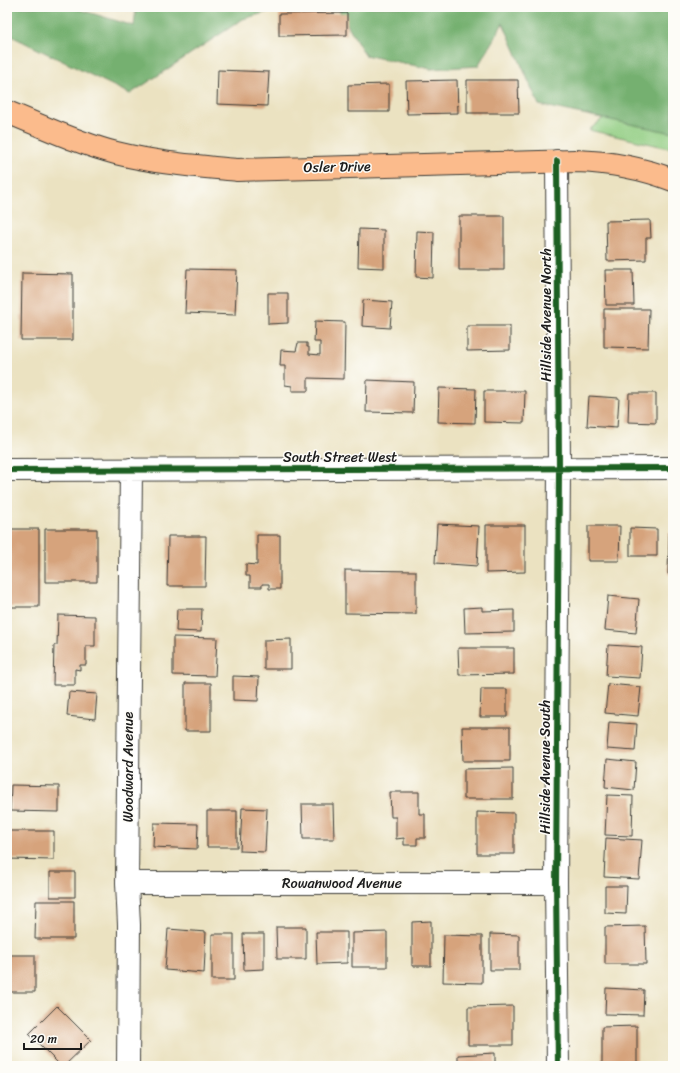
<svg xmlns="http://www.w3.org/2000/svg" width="680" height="1073" font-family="Sriracha,sans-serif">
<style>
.green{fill:#91cd82;stroke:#56744f}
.forest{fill:#74b070;stroke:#486646}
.building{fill:#d6a37b}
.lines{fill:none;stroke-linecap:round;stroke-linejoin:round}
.minor-casing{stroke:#3b3a35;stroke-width:24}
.major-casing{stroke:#3b3a35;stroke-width:24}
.minor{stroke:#fff;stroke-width:22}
.major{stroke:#fbbb8c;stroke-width:22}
.cycleway-casing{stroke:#fdfcf7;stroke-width:8}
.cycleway{stroke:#1b5e20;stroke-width:6}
.labels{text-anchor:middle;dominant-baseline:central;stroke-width:3;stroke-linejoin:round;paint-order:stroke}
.street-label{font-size:14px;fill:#1c1c1c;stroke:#fdfcf7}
</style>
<rect width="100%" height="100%" fill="#fdfcf7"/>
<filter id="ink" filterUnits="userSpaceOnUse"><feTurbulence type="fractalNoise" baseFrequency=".025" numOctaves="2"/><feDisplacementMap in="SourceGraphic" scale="8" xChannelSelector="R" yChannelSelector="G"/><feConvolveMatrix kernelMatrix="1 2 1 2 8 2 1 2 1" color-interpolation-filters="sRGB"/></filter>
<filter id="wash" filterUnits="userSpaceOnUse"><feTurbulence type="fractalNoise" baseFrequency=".012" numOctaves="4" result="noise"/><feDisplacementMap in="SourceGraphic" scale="16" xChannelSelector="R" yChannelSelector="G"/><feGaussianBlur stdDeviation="0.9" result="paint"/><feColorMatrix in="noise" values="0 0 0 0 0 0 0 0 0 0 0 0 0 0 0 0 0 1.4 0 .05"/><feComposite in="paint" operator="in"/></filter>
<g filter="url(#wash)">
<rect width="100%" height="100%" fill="#ebe2c1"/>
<!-- green -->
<path class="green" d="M673 60V149L589 130Z"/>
<!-- forest -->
<path class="forest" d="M7 7H71L134 26 136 7H285L243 19 130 94 7 34Z
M337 7H673V133L539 105 503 23 478 66 431 69 365 55Z"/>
<g id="blocks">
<!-- building -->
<path class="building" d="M347 13V35L279 36V14Z
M218 70 269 72 267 106 217 104Z
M457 80 458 113 407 114 406 81Z
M467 80H518L519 113H467Z
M389 84V112H348V85Z
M459 216H504V270H459Z
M650 220 651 238H646V260L607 261 606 221Z
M359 229 384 230V268L358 267Z
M417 231 434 232 433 278 416 277Z
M187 269 237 270 235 315 185 313Z
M605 270H633L634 305H606Z
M22 273 73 274V340H21Z
M268 293H288V323L268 324Z
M363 300 392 302 390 328 362 326Z
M604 309H649L648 348 604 347Z
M315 321 345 322 344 379 308 378V391H292V386L285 385V366H280L281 350 296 351 298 343H307V347H309V354L320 355V342H314Z
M467 326H510V350L467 351Z
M367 380 414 382 413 413 366 412Z
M439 388 476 389 475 423 438 422Z
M484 391H525L524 423 484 422Z
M629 393H656V423L628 422Z
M589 396 619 398 617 428 587 426Z
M437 524 479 526 477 566 435 563Z
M486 525H525V572L486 573Z
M588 526H620L619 561H588Z
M630 528 657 529V556H630Z
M7 529H39V607H7Z
M45 529H97V582H45Z
M669 533H673V575L668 574Z
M257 535H280V589H269V584H262V587H250V576H246V564L257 565Z
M168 536H206L205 586H167Z
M345 570 416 571V614L345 613Z
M608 596 639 599 636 633 605 630Z
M482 607V611L514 610V632L465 633 464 608Z
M177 609H202L201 632 176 631Z
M58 615 95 616V646H86V665H80V670L75 669V685H53L54 645H57Z
M173 637 217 638 215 676 173 675Z
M291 639V669H264V640Z
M608 645 642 647 640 678 606 676Z
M458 648H514V674L459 675Z
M233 676 259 677 258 701 233 700Z
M185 683H211V731H185Z
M608 684 641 687 638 716 605 713Z
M481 689H507V717H480Z
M69 692 97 694 95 719 67 716Z
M609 722 637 724 635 751 607 749Z
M462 727H510V761H463Z
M607 759 636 762 634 790 605 787Z
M513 768V799H464V769Z
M11 785 59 786V812L10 811Z
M390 792H419V814H425V838H417V845H404V838L396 839V817H391Z
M607 795 633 796 632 836 605 835Z
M302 804H333L334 839H303Z
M242 808 267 809 265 852 240 851Z
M207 811H237V847H207Z
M477 812 514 813V854H477Z
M154 823 198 824 197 849 153 847Z
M7 831H54V860L7 859Z
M606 838 642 840 639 879 604 877Z
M50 872H75V897H50Z
M605 886H627L626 914 605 913Z
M36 901H74V939H35Z
M431 921V966H412V922Z
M645 926 646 964H605V927Z
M276 927H306V959H277Z
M168 929 206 932 204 973 165 970Z
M316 932H347V963L317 964Z
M387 932V967H352V933Z
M212 934H234V980H212Z
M243 934H264V969L244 970Z
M490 934 519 935V970H490Z
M444 935 482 936V983L443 982Z
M7 955H35V992H7Z
M606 988 644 990 643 1015 605 1014Z
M57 1006 91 1040 64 1066H61L29 1034Z
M513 1006V1045H468V1007Z
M637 1026V1066L602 1065V1027Z
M495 1053V1066H458V1055Z"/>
</g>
</g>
<g filter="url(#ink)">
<use href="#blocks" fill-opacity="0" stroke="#3b3a35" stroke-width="1"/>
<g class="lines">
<!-- minor casing -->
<g class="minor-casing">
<path id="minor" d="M557 161 559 469 556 883 558 1066
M7 470C229 468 451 470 673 468
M127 883H556
M128 1066 129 925 127 883 131 469"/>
</g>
<!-- major casing -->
<g class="major-casing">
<path id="major" d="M7 112C42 126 80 144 116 153 156 163 196 166 237 170L575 161C609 162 642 168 673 180"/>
</g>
<!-- minor -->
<use href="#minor" class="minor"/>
<!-- major -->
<use href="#major" class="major"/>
<!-- cycleway casing -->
<g class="cycleway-casing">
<path id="cycleway" d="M557 161 559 469 556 883 558 1066
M7 470C229 468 451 470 673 468"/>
</g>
<!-- cycleway -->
<use href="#cycleway" class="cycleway"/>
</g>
</g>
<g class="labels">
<!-- street labels -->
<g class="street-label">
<text transform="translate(337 167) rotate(-1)">Osler Drive</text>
<text transform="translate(546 315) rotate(-90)">Hillside Avenue North</text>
<text x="340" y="457">South Street West</text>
<text transform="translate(128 767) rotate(-90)">Woodward Avenue</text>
<text transform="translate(545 767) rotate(-90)">Hillside Avenue South</text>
<text x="342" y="883">Rowanwood Avenue</text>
</g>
</g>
<!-- margin -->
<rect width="680" height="1073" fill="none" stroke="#fdfcf7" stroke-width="24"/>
<!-- scale -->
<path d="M24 1043v6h57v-6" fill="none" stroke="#1c1c1c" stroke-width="2"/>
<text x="30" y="1043" font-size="12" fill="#1c1c1c" stroke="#fdfcf7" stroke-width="3" paint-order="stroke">20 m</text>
</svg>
